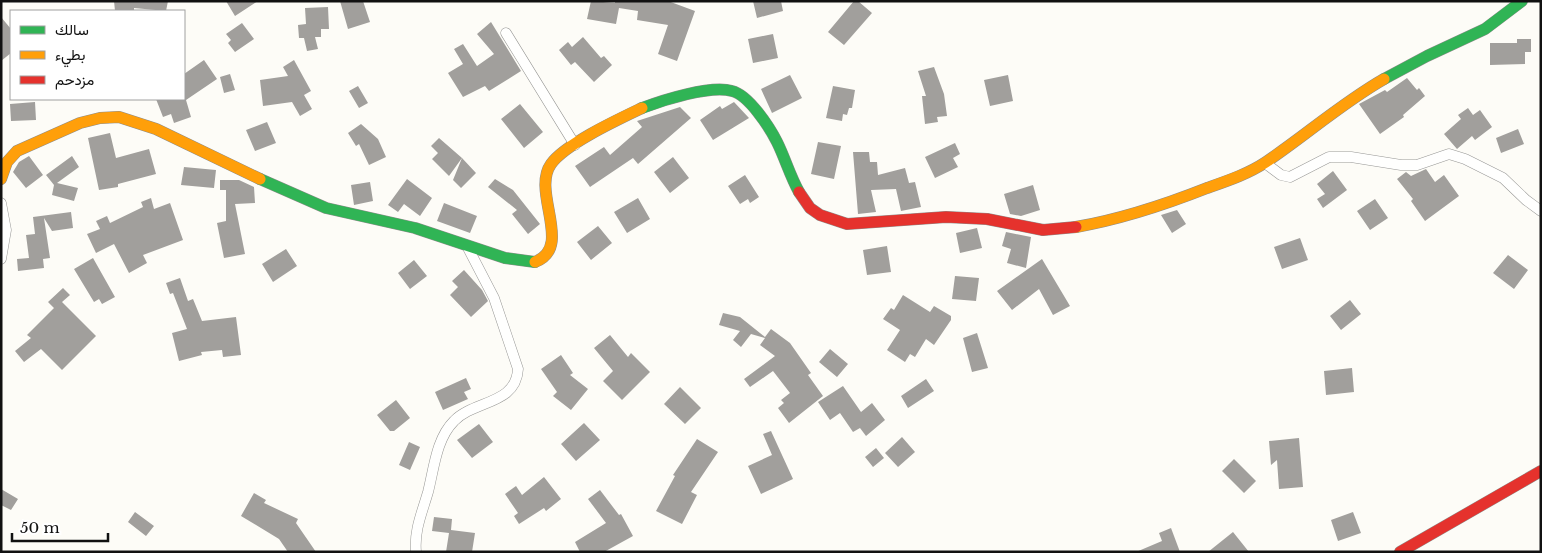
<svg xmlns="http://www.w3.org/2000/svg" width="1542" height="553" font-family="'Libre Baskerville',Vazirmatn,serif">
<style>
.building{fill:#a19f9c}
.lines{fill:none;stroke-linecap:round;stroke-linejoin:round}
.street-casing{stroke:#979795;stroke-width:11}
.fast-casing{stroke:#8e8d8b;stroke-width:12}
.slow-casing{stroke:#8e8d8b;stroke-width:12}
.jam-casing{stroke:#8e8d8b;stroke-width:12}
.street{stroke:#fffffe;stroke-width:10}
.fast{stroke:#30b455;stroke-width:11}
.slow{stroke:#ff9f0a;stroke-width:11}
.jam{stroke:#e5322d;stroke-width:11}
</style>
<rect width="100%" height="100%" fill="#fdfcf7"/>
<!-- building -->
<path class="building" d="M114 1H168L166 11 134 8V11H115Z
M226 1H258L235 16Z
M340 1H363L370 22 348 29Z
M591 1 615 3V1H668L695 11 677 61 658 54 668 25 637 20 638 11 619 8 616 24 587 19Z
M753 1H781L783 11 757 18Z
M854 1H858L872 13 844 45 828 32Z
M328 7 329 29H321V37H315L318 49 307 51 304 38H299L298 25 306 24 305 8Z
M1 17 11 29V53L1 61Z
M491 22 521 71 489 91 485 86 463 97 448 73 463 64 454 49 463 44 477 66 494 54 477 34Z
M242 23 254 39 235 52 228 43 231 40 226 34Z
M773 34 778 58 753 63 748 39Z
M583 37 601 58 604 56 612 65 594 82 575 62 571 65 559 50 568 42 572 47Z
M1517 39H1531V52H1525V64L1490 65V43H1517Z
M204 60 217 79 186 100 191 117 174 123 171 114 163 117 156 99H184V74Z
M294 60 311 91 304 95 312 109 300 116 292 102 263 106 260 80 288 76 283 67Z
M934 67 944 94 947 116 937 117 938 122 925 124 922 96H926L918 71Z
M230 74 235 90 224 93 220 77Z
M790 75 802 98 772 113 761 89Z
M1008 75 1013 101 990 106 984 80Z
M1407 78 1417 90 1419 88 1425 96 1403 115 1404 117 1380 134 1359 104 1385 90 1387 92Z
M358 86 368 103 359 108 349 91Z
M833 86 855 90 852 108H849L847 115 843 114 842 121 826 118Z
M35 102 36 120 11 121 10 104Z
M734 102 749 118 713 140 700 120 720 106 722 109Z
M520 104 543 132 524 148 501 119Z
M680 107 691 118 638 164 633 158 590 187 575 166 604 147 610 155 642 127 637 121Z
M1468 108 1473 115 1480 110 1492 127 1475 140 1472 136 1457 149 1444 134 1461 119 1458 115Z
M267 122 276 143 255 151 246 130Z
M361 124 378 139 386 157 369 165 359 144 356 146 348 133Z
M1518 129 1524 144 1501 153 1496 138Z
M110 133 116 158 149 149 156 174 118 184V187L99 190 88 138Z
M439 138 462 158 449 176 432 159 438 153 431 146Z
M818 142 841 146 834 179 811 174Z
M955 143 960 154 953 158 958 167 935 178 925 157Z
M853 152H869L870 162H877L878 175 905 168 909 183 915 182 921 207 901 211 896 189 871 190 876 212 858 214Z
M29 156 43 175 26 188 13 172 19 162Z
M72 156 79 167 57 183 78 188 74 201 52 195 54 185 46 175Z
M673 157 689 178 670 193 654 172Z
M462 158 476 173 461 188 453 180Z
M184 167 216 170 214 188 181 185Z
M1426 169 1435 182 1444 175 1459 196 1425 221 1411 201 1413 199 1397 179 1406 172 1411 176Z
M1333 171 1347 190 1323 208 1317 199 1325 194 1317 184Z
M745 175 759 197 750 203 748 199 740 204 728 186Z
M407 179 432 198 420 216 404 204 398 212 388 205Z
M495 179 513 190 540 224 528 234 512 214 517 210 488 187Z
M220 180H239L254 187 255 203 235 204 245 254 224 258 217 223 226 221V190H220Z
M370 182 373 201 354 205 351 185Z
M1033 185 1040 210 1021 216 1010 214 1004 194Z
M151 198 154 209 170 203 183 240 143 255 147 263 129 273 114 244 96 253 87 234 100 229 96 221 107 216 110 223 143 207 141 202Z
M638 198 650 219 627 233 614 212Z
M1375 199 1388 218 1370 230 1357 211Z
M444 203 477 216 470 233 437 221Z
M1177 210 1186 224 1172 233 1161 215Z
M71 212 73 228 52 231 44 218 50 258 43 259 44 268 18 271 17 259 29 258 26 235 35 234 33 217Z
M598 226 612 243 591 260 577 242Z
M977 228 982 248 960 253 956 233Z
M1006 232 1031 237 1026 268 1007 263 1011 249 1002 246Z
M1300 238 1308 260 1282 269 1274 247Z
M887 246 891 272 867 275 863 250Z
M286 249 297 266 273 282 262 264Z
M1508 255 1528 270 1514 289 1493 273Z
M93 258 115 297 102 304 99 299 94 302 74 269Z
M1042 259 1070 306 1053 315 1039 289 1012 310 997 291Z
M414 260 427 276 410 289 398 273Z
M464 270 482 290 488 301 471 317 450 295 458 287 452 281Z
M955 276 979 278 976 301 952 299Z
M180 278 188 301 193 299 202 321 236 317 241 355 223 357 222 350 201 352 202 355 179 361 172 333 187 329 173 293 170 294 166 283Z
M63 288 70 295 62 302 96 336 62 370 41 349 24 362 15 351 31 338 27 335 54 308 48 302Z
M903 295 930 312 934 306 951 316V320L934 345 926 339 915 357 910 354 905 362 887 350 900 330 883 319 891 308 894 310Z
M1350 300 1361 314 1341 330 1330 316Z
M723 313 740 317 765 337 771 329 790 343 811 373 808 375 823 396 789 423 778 408 784 403 781 400 790 393 773 371 750 387 744 379 775 356 760 345 765 338 751 334 741 347 733 340 740 331 719 325Z
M977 333 988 368 972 372 963 338Z
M610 335 628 357 631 353 650 372 622 400 603 381 613 371 594 348Z
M830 349 848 364 837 377 819 362Z
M561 355 573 373 570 375 588 389 571 410 553 396 557 392 541 369Z
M1352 368 1354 392 1326 395 1324 371Z
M466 378 471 389 464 392 468 399 443 410 435 392Z
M926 379 934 391 908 408 901 396Z
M843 386 861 412 872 403 885 420 866 436 860 428 853 432 840 413 830 420 818 402Z
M680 387 701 408 685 424 664 404Z
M396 400 410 418 394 431H390L377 415Z
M584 423 600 440 576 461 561 444Z
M479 424 493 442 472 458 457 440Z
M771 431 793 479 761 494 748 466 772 455 763 434Z
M902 437 915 452 898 467 885 453Z
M1299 438 1303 487 1279 489 1277 460 1271 465 1269 441Z
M697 439 718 452 691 492 697 495 682 524 656 511 675 476 673 475Z
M409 442 420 447 410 470 399 465Z
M876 448 884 458 873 467 865 457Z
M1234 459 1256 481 1244 493 1222 471Z
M544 477 561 499 546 511 544 508 519 524 514 516 518 513 505 494 516 486 522 495Z
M1 489 18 499 11 510 1 505Z
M600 490 619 515 621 514 633 536 604 552H580L575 542 606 523 588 499Z
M254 493 266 500 264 503 298 519 296 523 316 552H288L279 539 241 516Z
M135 512 154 526 146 536 128 522Z
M1353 512 1361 533 1338 541 1331 520Z
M434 517 452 519 451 530 475 533 472 552H446L449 533 432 531Z
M1171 528 1180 552H1136L1162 541 1159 533Z
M1233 532 1249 552H1208Z"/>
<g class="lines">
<!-- street casing -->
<g class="street-casing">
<path id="street" d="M506 33 575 145
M1265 163 1281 175 1290 177 1329 157H1351L1401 165H1417L1449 154 1465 159 1503 178 1526 200 1541 211
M1 203 6 230 1 259
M416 552C414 530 422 513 428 492 434 469 436 439 454 421 474 400 516 405 518 369L494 298 467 246"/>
</g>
<!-- fast casing -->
<g class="fast-casing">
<path id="fast" d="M1384 79 1427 56 1485 29 1522 1
M642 108C663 100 710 85 732 91 749 95 770 128 777 142 785 158 790 176 799 192
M260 179 326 208 415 228 505 258 535 262"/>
</g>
<!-- slow casing -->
<g class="slow-casing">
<path id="slow" d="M1 179 7 162 17 151 80 123 100 118 119 117 156 129 260 179
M1076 227C1122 219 1164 205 1207 188 1227 181 1248 174 1266 162 1306 135 1342 103 1384 79
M535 262C574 247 531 192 551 164 565 144 619 119 642 108"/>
</g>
<!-- jam casing -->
<g class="jam-casing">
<path id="jam" d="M799 192 810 208 820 215 847 224 946 217 987 219 1043 230 1076 227
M1400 552 1541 471"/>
</g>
<!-- street -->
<use href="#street" class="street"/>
<!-- fast -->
<use href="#fast" class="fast"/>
<!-- slow -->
<use href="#slow" class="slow"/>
<!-- jam -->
<use href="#jam" class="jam"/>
</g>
<!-- border -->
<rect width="1542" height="553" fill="none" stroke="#111111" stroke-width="5"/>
<!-- legend -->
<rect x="10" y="10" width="175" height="90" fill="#ffffff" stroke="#a0a0a0"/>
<rect x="20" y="26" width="25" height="8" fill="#30b455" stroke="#a0a0a0"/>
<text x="55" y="35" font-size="15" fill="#111111">سالك</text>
<rect x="20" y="51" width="25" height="8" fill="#ff9f0a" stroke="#a0a0a0"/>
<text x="55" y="60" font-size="15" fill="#111111">بطيء</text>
<rect x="20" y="76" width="25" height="8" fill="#e5322d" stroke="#a0a0a0"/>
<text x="55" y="85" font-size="15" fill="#111111">مزدحم</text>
<!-- scale -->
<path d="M12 533v8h96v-8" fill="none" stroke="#111111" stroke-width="2.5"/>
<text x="20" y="533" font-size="15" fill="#111111" stroke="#ffffff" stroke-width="4" paint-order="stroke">50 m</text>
</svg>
